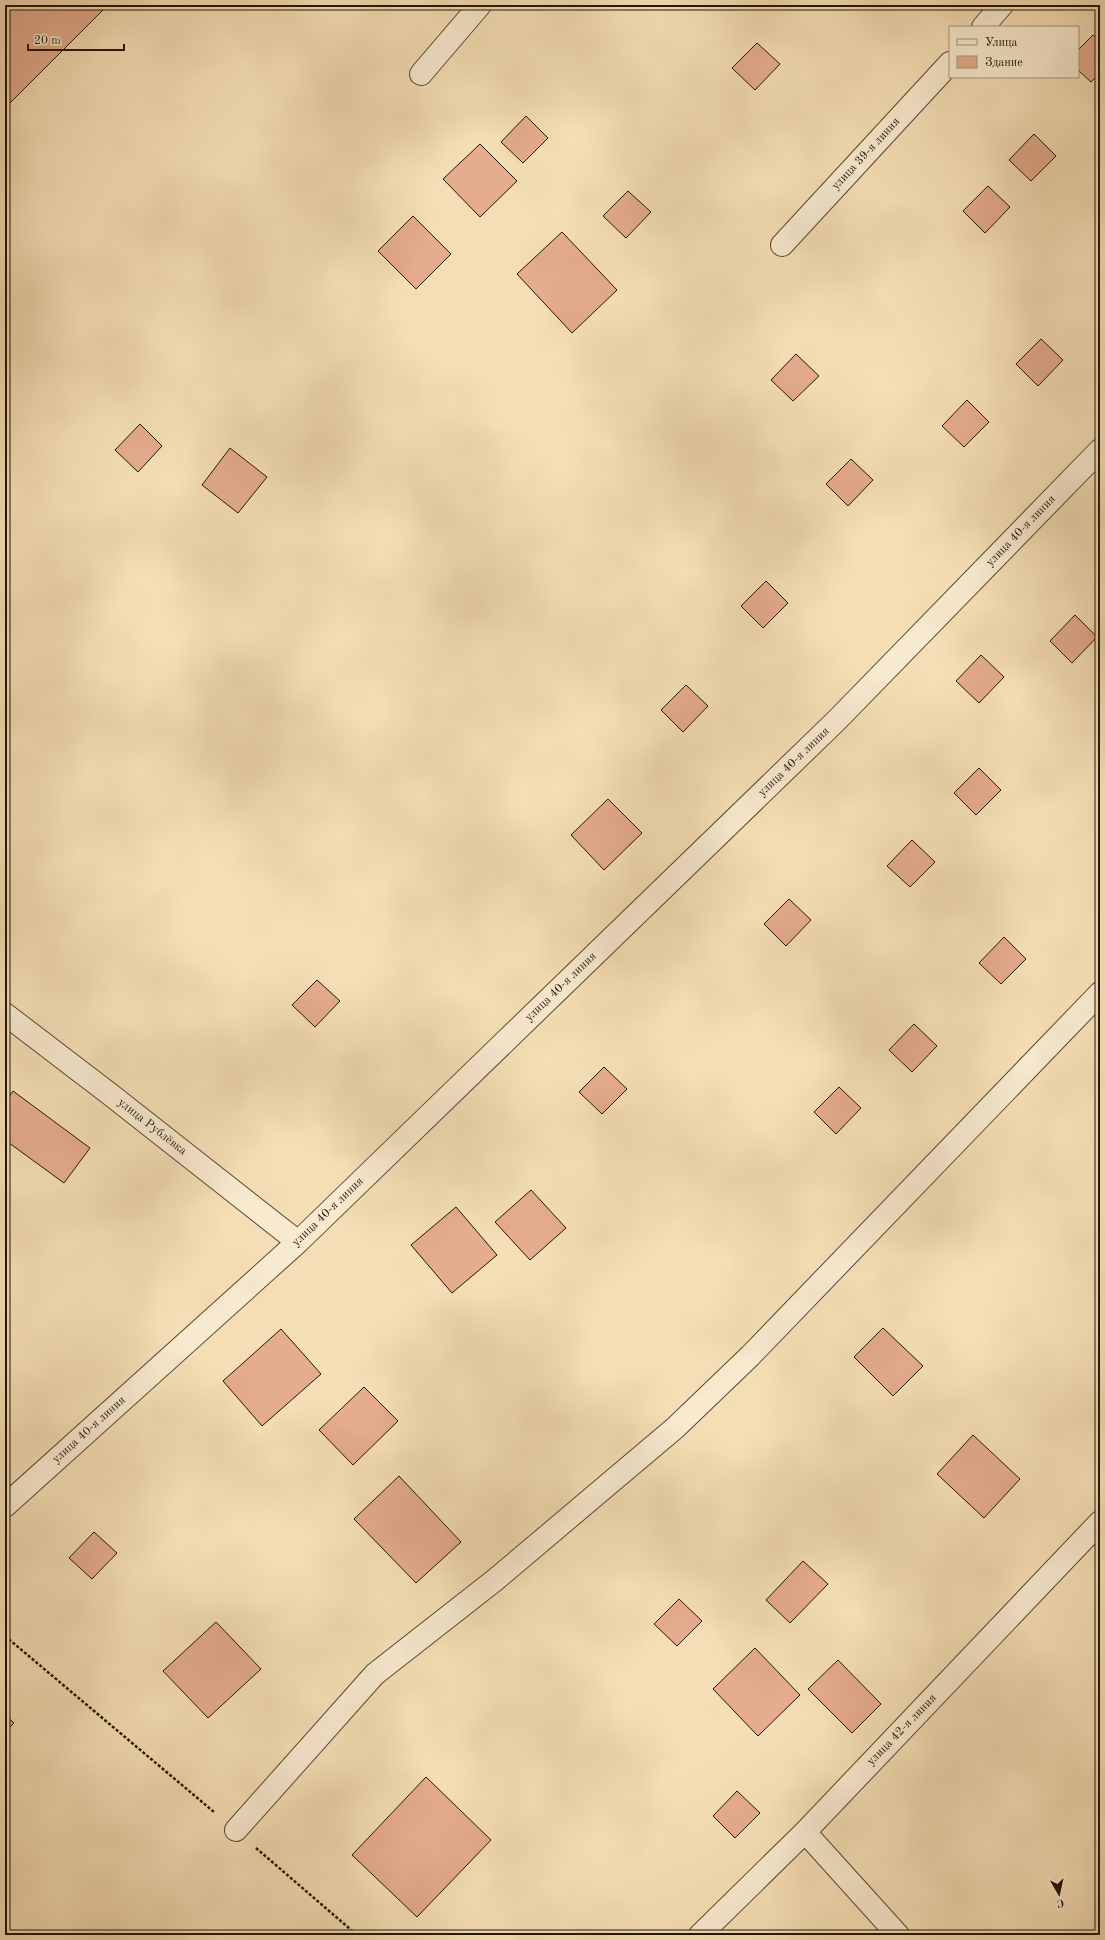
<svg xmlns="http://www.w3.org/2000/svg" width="1105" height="1940" font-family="'Old Standard TT',serif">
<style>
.building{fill:#e5ac8e;stroke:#231503}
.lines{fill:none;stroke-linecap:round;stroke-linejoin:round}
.street-casing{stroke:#584730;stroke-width:24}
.path{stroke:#231503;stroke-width:2.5;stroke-dasharray:3 2;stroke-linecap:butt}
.street{stroke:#f8eacf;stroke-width:22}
.labels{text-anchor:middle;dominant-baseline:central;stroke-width:3;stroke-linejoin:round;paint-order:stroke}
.street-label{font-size:12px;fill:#231503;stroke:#f8eacf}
</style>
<rect width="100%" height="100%" fill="#f5deb5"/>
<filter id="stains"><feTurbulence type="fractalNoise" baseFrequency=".005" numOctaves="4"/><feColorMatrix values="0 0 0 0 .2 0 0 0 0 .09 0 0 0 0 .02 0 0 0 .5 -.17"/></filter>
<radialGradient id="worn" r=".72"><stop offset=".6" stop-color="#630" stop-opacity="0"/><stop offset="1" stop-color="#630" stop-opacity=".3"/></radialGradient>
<!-- building -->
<path class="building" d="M5 5H108L5 108Z
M1093 35 1100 41V73L1091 82 1078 70V50Z
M757 43 780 64 755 90 732 68Z
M526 116 548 138 523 163 501 142Z
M1034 134 1056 156 1031 181 1009 160Z
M480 144 517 181 480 217 443 179Z
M988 186 1010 207 985 233 963 211Z
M628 191 651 212 626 238 603 216Z
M413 216 451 254 416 289 378 251Z
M562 232 617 290 572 333 517 274Z
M1041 339 1063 360 1038 386 1016 364Z
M796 354 819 376 793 401 771 380Z
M967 400 989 422 964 447 942 426Z
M140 424 162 446 138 472 115 450Z
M230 448 267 477 238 513 202 485Z
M851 459 873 480 848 506 826 484Z
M766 581 788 603 763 628 741 606Z
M1075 615 1097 637 1072 663 1050 641Z
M981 655 1004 677 979 703 956 681Z
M686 685 708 706 683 732 661 710Z
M979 768 1001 790 976 815 954 793Z
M608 799 642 833 604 870 571 835Z
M912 840 935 862 910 887 887 866Z
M789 899 811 920 786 946 764 924Z
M1004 937 1026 959 1001 984 979 963Z
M317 980 340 1001 315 1027 292 1005Z
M914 1024 937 1046 912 1072 889 1050Z
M604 1067 627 1089 602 1114 579 1092Z
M839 1087 861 1108 836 1134 814 1112Z
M13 1091 90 1148 64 1183 5 1140V1102Z
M531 1190 566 1228 530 1260 495 1222Z
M456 1207 497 1255 452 1293 411 1245Z
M883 1328 923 1366 893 1396 854 1357Z
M281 1329 321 1374 262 1426 223 1381Z
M364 1387 398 1421 353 1465 319 1430Z
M973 1435 1020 1479 984 1518 937 1474Z
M399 1476 461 1542 416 1583 354 1519Z
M94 1532 117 1553 92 1579 69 1558Z
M803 1561 828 1584 790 1623 766 1600Z
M679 1599 702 1621 677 1646 654 1624Z
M216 1622 261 1669 208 1718 163 1671Z
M755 1648 800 1695 758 1736 713 1689Z
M838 1660 881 1704 852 1733 808 1689Z
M5 1715 14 1723 5 1732Z
M426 1777 491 1840 417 1917 352 1855Z
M737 1791 760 1813 735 1838 713 1816Z"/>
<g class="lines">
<!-- street casing -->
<g class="street-casing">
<path id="street" d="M983 27 1002 5
M421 74 480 5
M782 245 950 63
M5 1014 111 1095 298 1242
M5 1506 298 1242 837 720 1100 450
M236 1830 375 1674 495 1580 675 1428 750 1356 1100 993
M805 1832 898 1935
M700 1935 805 1832 1100 1522"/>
</g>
<!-- path -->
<path class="path" d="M5 1636 214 1812
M256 1848 357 1935"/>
<!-- street -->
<use href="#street" class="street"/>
</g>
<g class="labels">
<!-- street labels -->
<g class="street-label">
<text transform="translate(866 154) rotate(-47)">улица 39-я линия</text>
<text transform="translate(1021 531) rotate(-46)">улица 40-я линия</text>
<text transform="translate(794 762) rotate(-44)">улица 40-я линия</text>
<text transform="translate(561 987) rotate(-44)">улица 40-я линия</text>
<text transform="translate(152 1127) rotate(38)">улица Рублёвка</text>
<text transform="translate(328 1212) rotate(-44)">улица 40-я линия</text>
<text transform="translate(89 1430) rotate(-42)">улица 40-я линия</text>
<text transform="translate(902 1730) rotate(-46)">улица 42-я линия</text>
</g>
</g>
<!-- margin -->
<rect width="1105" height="1940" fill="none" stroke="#f5deb5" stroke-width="20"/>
<rect x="6" y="6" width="1093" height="1928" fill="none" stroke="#231503" stroke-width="2"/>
<rect x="10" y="10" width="1085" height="1920" fill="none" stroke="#231503"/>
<!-- legend -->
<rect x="949" y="26" width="130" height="52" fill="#f8eacf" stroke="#a3957d"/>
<rect x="957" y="39" width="20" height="6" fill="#f8eacf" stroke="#a3957d"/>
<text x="985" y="46" font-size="12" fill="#231503">Улица</text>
<rect x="957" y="56" width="20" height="12" fill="#e5ac8e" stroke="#a3957d"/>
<text x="985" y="66" font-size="12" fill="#231503">Здание</text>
<!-- north arrow -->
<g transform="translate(1059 1894) rotate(171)" stroke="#f8eacf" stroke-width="3" paint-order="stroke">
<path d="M0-3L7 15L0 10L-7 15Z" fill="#231503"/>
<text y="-6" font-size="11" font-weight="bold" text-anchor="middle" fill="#231503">С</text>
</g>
<!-- scale -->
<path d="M28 44v6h96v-6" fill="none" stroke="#231503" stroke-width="2"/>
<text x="34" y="44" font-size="12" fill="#231503" stroke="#f8eacf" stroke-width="3" paint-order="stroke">20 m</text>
<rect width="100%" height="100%" filter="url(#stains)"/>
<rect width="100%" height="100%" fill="url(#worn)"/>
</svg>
